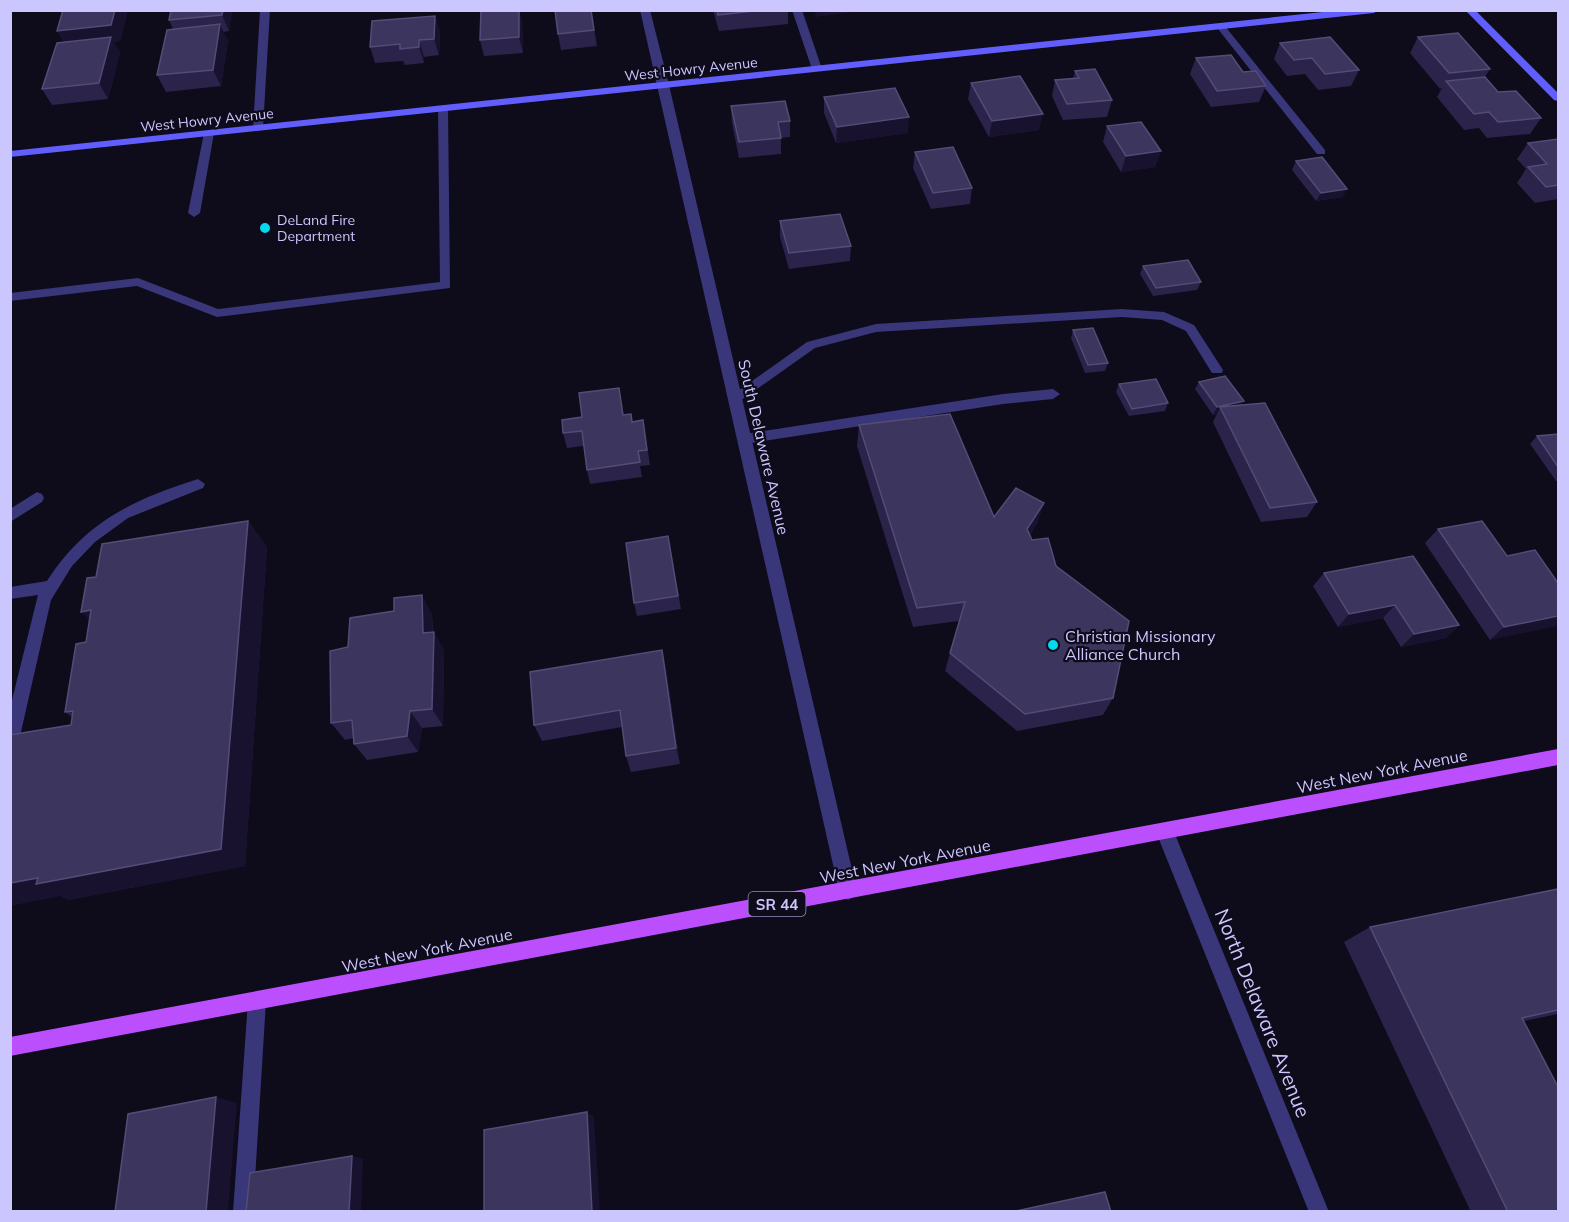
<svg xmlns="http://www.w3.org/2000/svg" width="1569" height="1222" font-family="Mulish,sans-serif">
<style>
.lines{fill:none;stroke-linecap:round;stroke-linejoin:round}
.lane{fill:#39367a;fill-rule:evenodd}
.street{fill:#39367a;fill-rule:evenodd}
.secondary{fill:#615efd;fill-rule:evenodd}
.primary{fill:#bb4efd;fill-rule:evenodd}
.wall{fill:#2b234a}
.shaded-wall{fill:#18122f}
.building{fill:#3c355d;stroke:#534c76;stroke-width:1.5}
.poi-dot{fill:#03d8ee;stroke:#0e0b1b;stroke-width:2}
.labels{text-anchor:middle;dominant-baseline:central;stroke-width:4.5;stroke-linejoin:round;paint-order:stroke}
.far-street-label{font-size:14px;fill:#ccc6fe;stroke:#0e0b1b}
.far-poi-label{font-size:14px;fill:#ccc6fe;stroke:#0e0b1b;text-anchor:start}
.shield{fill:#0e0b1b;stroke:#938eba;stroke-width:1.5}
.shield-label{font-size:15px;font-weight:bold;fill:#ccc6fe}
.street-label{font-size:16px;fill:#ccc6fe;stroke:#0e0b1b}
.poi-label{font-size:16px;fill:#ccc6fe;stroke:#0e0b1b;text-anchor:start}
.near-street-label{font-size:20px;fill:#ccc6fe;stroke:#0e0b1b}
</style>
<rect width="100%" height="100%" fill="#0e0b1b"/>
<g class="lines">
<!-- lane -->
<path class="lane" d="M792 10H802L822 69 821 71 812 69Z
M1218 25H1224L1325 150V154H1317L1218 29Z
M443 106 448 109 450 288 217 317 137 286 10 301V293L138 278 218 309 440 282 438 109Z
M209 130 214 133 200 213 194 217 188 213 204 133Z
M1122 309 1164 312 1194 325 1223 370 1222 373H1212L1186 331 1162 320 1122 317 876 332 815 348 740 401H730L728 398 807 342 876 324Z
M1053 389 1060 394 1053 399 1003 404 745 444 738 439 745 434 1003 394Z
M198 479 205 484 203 488 128 518 95 542 72 566 51 600 18 745 16 750 10 752V708L38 595 10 599V587L47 581C85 522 132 500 198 479Z
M37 492 42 494 44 498 42 502 10 522V509Z
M257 992 264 994 266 1001 253 1212H233L248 1001 250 994Z"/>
<!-- street -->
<path class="street" d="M260 10H270L263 128 258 131 253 128Z
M640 10H650L669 85 857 891 854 897 848 900 842 897 839 891Z
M1165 824 1171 826 1174 832 1329 1212H1309L1156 832 1159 826Z"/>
<!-- secondary -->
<path class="secondary" d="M1342 10H1378L1374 13 10 157V151Z
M1465 10H1475L1558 93V101L1554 100Z"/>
<!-- primary -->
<path class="primary" d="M1558 749V765L10 1056V1037Z"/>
</g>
<!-- wall -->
<path class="wall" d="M63 10H128L120 41 114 42 120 53 108 99 52 105 42 89 63 42Z
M232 10 229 31 223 32 228 41 221 86 166 92 157 75 173 29 169 20Z
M481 10H519L522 23 523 53 484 56 480 40Z
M591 10 597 46 561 50 558 34Z
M713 10H788V24L719 31Z
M435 16 440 32 439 55 424 57V63L405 65 403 61 375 63 370 47Z
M1418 37 1490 69 1485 77 1498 92 1541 118 1530 134 1487 138 1479 128 1464 130 1437 97 1442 88 1440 89 1410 53Z
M1280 43 1359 70 1351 86 1318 90 1305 74 1287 76 1274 59Z
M1196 58 1243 72 1266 86 1259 102 1211 107 1190 74Z
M1075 71 1112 100 1107 117 1063 120 1052 96 1055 80 1073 79Z
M971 83 1039 130 989 137 968 99Z
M824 97 908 133 836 143 824 113Z
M731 106 790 121V137L781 138V154L739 158 732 123Z
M1107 126 1161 151 1155 167 1121 172 1103 142Z
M1558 139V199L1535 203 1517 183 1526 169 1517 159 1528 143Z
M915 152 972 188 970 204 931 209 913 168Z
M1296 161 1343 197 1316 201 1292 170Z
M780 221 851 246 850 261 789 269 780 237Z
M1143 266 1201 282 1197 290 1153 296 1140 274Z
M1073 330 1108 363 1105 371 1085 373 1071 338Z
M1199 382 1244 401 1241 405 1317 502 1307 517 1261 522 1213 422 1217 414 1213 415 1195 389Z
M1119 384 1168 403 1165 411 1129 416 1116 392Z
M619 388 623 415 632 422 643 420 650 465 640 466 642 477 590 484 587 470 584 446 567 448 563 433Z
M859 425 994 517 1044 503 1037 523 1030 535 1032 540 1056 566 1113 698 1103 715 1017 731 945 671 959 621 913 627 857 446Z
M1558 434V481H1556L1530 444 1537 436Z
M248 521 267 547 245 866 68 900 61 896 72 717 65 712 86 642 96 577Z
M1438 529 1507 556 1558 583 1490 640 1425 543Z
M668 536 681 609 637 616 634 603Z
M1324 573 1459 625 1446 638 1401 647 1383 618 1338 627 1313 586Z
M432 614 433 632 444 650 443 726 422 728 418 752 367 760 354 744V738L345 740 331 723 348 647Z
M662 650 666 668 680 764 631 772 626 756 622 727 542 741 534 725Z
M1558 889V1014L1524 1021 1558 1212H1471L1344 942 1370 927Z"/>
<!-- shaded-wall -->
<path class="shaded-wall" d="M115 10H128L120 41 114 42 120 53 108 99 99 83 66 47 57 31Z
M223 10H232L229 31 222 15Z
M519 10 522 23 523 53 519 37Z
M816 10H870L815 17Z
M435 16 440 32 439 55 434 39Z
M220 24 228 41 221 86 213 70Z
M419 40 424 57V63L419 47Z
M1043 114 1039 130 989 137 992 121Z
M909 117 908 133 836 143 837 127Z
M1161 151 1155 167 1121 172 1126 156Z
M1347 189 1343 197 1316 201 1321 193Z
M1244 401 1239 409 1220 407 1217 414 1213 415 1217 407Z
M1044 503 1037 523 1020 550 1027 529Z
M248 521 267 547 245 866 68 900 61 896 10 906V883L38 878Z
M422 595 432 614 433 648 434 632 444 650 443 726 432 709 423 633Z
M1395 605 1383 618 1338 627 1349 614Z
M91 610 107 636 81 612Z
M1558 616V626L1490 640 1504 627Z
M1459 625 1446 638 1401 647 1414 634Z
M662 650 666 668 680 764 676 748Z
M410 711 422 728 418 752 407 736Z
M216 1097 237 1103 228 1212H206Z
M587 1112 594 1117 600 1212H592Z
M352 1156 363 1159 361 1212H349Z"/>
<!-- building -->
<path class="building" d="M63 10H115L111 25 57 31Z
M171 10H223L222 15 169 20Z
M481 10H519V37L480 40Z
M555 10H591L594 30 558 34Z
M717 10H764L718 15Z
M435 16 434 39 419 40V47L400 49V44L370 47 372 21Z
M220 24 213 70 157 75 167 30Z
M1458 33 1490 69 1449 73 1418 37Z
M111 37 99 83 42 89 57 43Z
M1330 37 1359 70 1325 74 1312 58 1294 60 1280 43Z
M1231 55 1243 72 1256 71 1266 86 1217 91 1196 58Z
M1095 69 1112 100 1067 104 1055 80 1079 78 1075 71Z
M1020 76 1043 114 992 121 971 83Z
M1485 77 1498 92 1516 91 1541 118 1498 122 1489 112 1474 114 1446 81Z
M895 88 909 117 837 127 824 97Z
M785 101 790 121 778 122 781 138 739 142 731 106Z
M1141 122 1161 151 1126 156 1107 126Z
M1558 139V185L1546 187 1528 167 1547 164 1528 143Z
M953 147 972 188 933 193 915 152Z
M1322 157 1347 189 1321 193 1296 161Z
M840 214 851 246 789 253 780 221Z
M1188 260 1201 282 1156 288 1143 266Z
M1093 328 1108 363 1088 365 1073 330Z
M1225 376 1244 401 1217 407 1199 382Z
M1156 379 1168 403 1132 409 1119 384Z
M619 388 623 415 631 414 632 422 643 420 647 450 638 451 640 462 587 470 582 431 563 433 562 420 582 417 579 393Z
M1265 403 1317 502 1270 508 1220 407Z
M950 414 994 517 1016 488 1044 503 1027 529 1032 540 1048 538 1056 566 1129 621 1113 698 1025 714 950 653 965 602 917 608 859 425Z
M1558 434V467L1537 436Z
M248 521 221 849 36 884 38 878 10 883V735L71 725 73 711 65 712 76 644 86 642 91 610 81 612 87 578 96 577 102 544Z
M1482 521 1507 556 1535 550 1558 583V616L1504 627 1438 529Z
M668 536 678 596 634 603 626 543Z
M1413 556 1459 625 1414 634 1395 605 1349 614 1324 573Z
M422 595 423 633 434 632 432 709 410 711 407 736 354 744 352 720 331 723 330 651 348 647 350 618 394 611V598Z
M662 650 676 748 626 756 620 710 534 725 530 672Z
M1558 889V1010L1522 1018 1558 1087V1212H1508L1370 927Z
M216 1097 206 1212H115L128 1114Z
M587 1112 592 1212H484V1130Z
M352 1156 349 1212H246L250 1173Z
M1105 1192 1111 1212H1011Z"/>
<!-- markers -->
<g class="poi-dot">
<circle cx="265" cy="228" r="6"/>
<circle cx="1053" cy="645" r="6"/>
</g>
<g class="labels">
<!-- far-street labels -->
<g class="far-street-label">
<text transform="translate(691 69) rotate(-6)">West Howry Avenue</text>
<text transform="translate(207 120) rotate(-6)">West Howry Avenue</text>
</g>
<!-- far-poi labels -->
<g class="far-poi-label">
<text x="277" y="220">DeLand Fire<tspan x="277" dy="16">Department</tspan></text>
</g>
<!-- shield labels -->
<rect class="shield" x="748.5" y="892" width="57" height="24" rx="4.5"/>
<g class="shield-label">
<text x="777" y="904">SR 44</text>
</g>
<!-- street labels -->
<g class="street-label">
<text transform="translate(764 447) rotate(77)">South Delaware Avenue</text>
<text transform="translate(1382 771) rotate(-11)">West New York Avenue</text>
<text transform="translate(905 861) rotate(-11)">West New York Avenue</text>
<text transform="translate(427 950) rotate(-11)">West New York Avenue</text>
</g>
<!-- poi labels -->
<g class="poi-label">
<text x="1065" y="636">Christian Missionary<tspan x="1065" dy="18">Alliance Church</tspan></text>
</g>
<!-- near-street labels -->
<g class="near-street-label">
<text transform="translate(1263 1013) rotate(68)">North Delaware Avenue</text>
</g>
</g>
<!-- border -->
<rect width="1569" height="1222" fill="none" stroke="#ccc6fe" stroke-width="24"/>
</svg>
